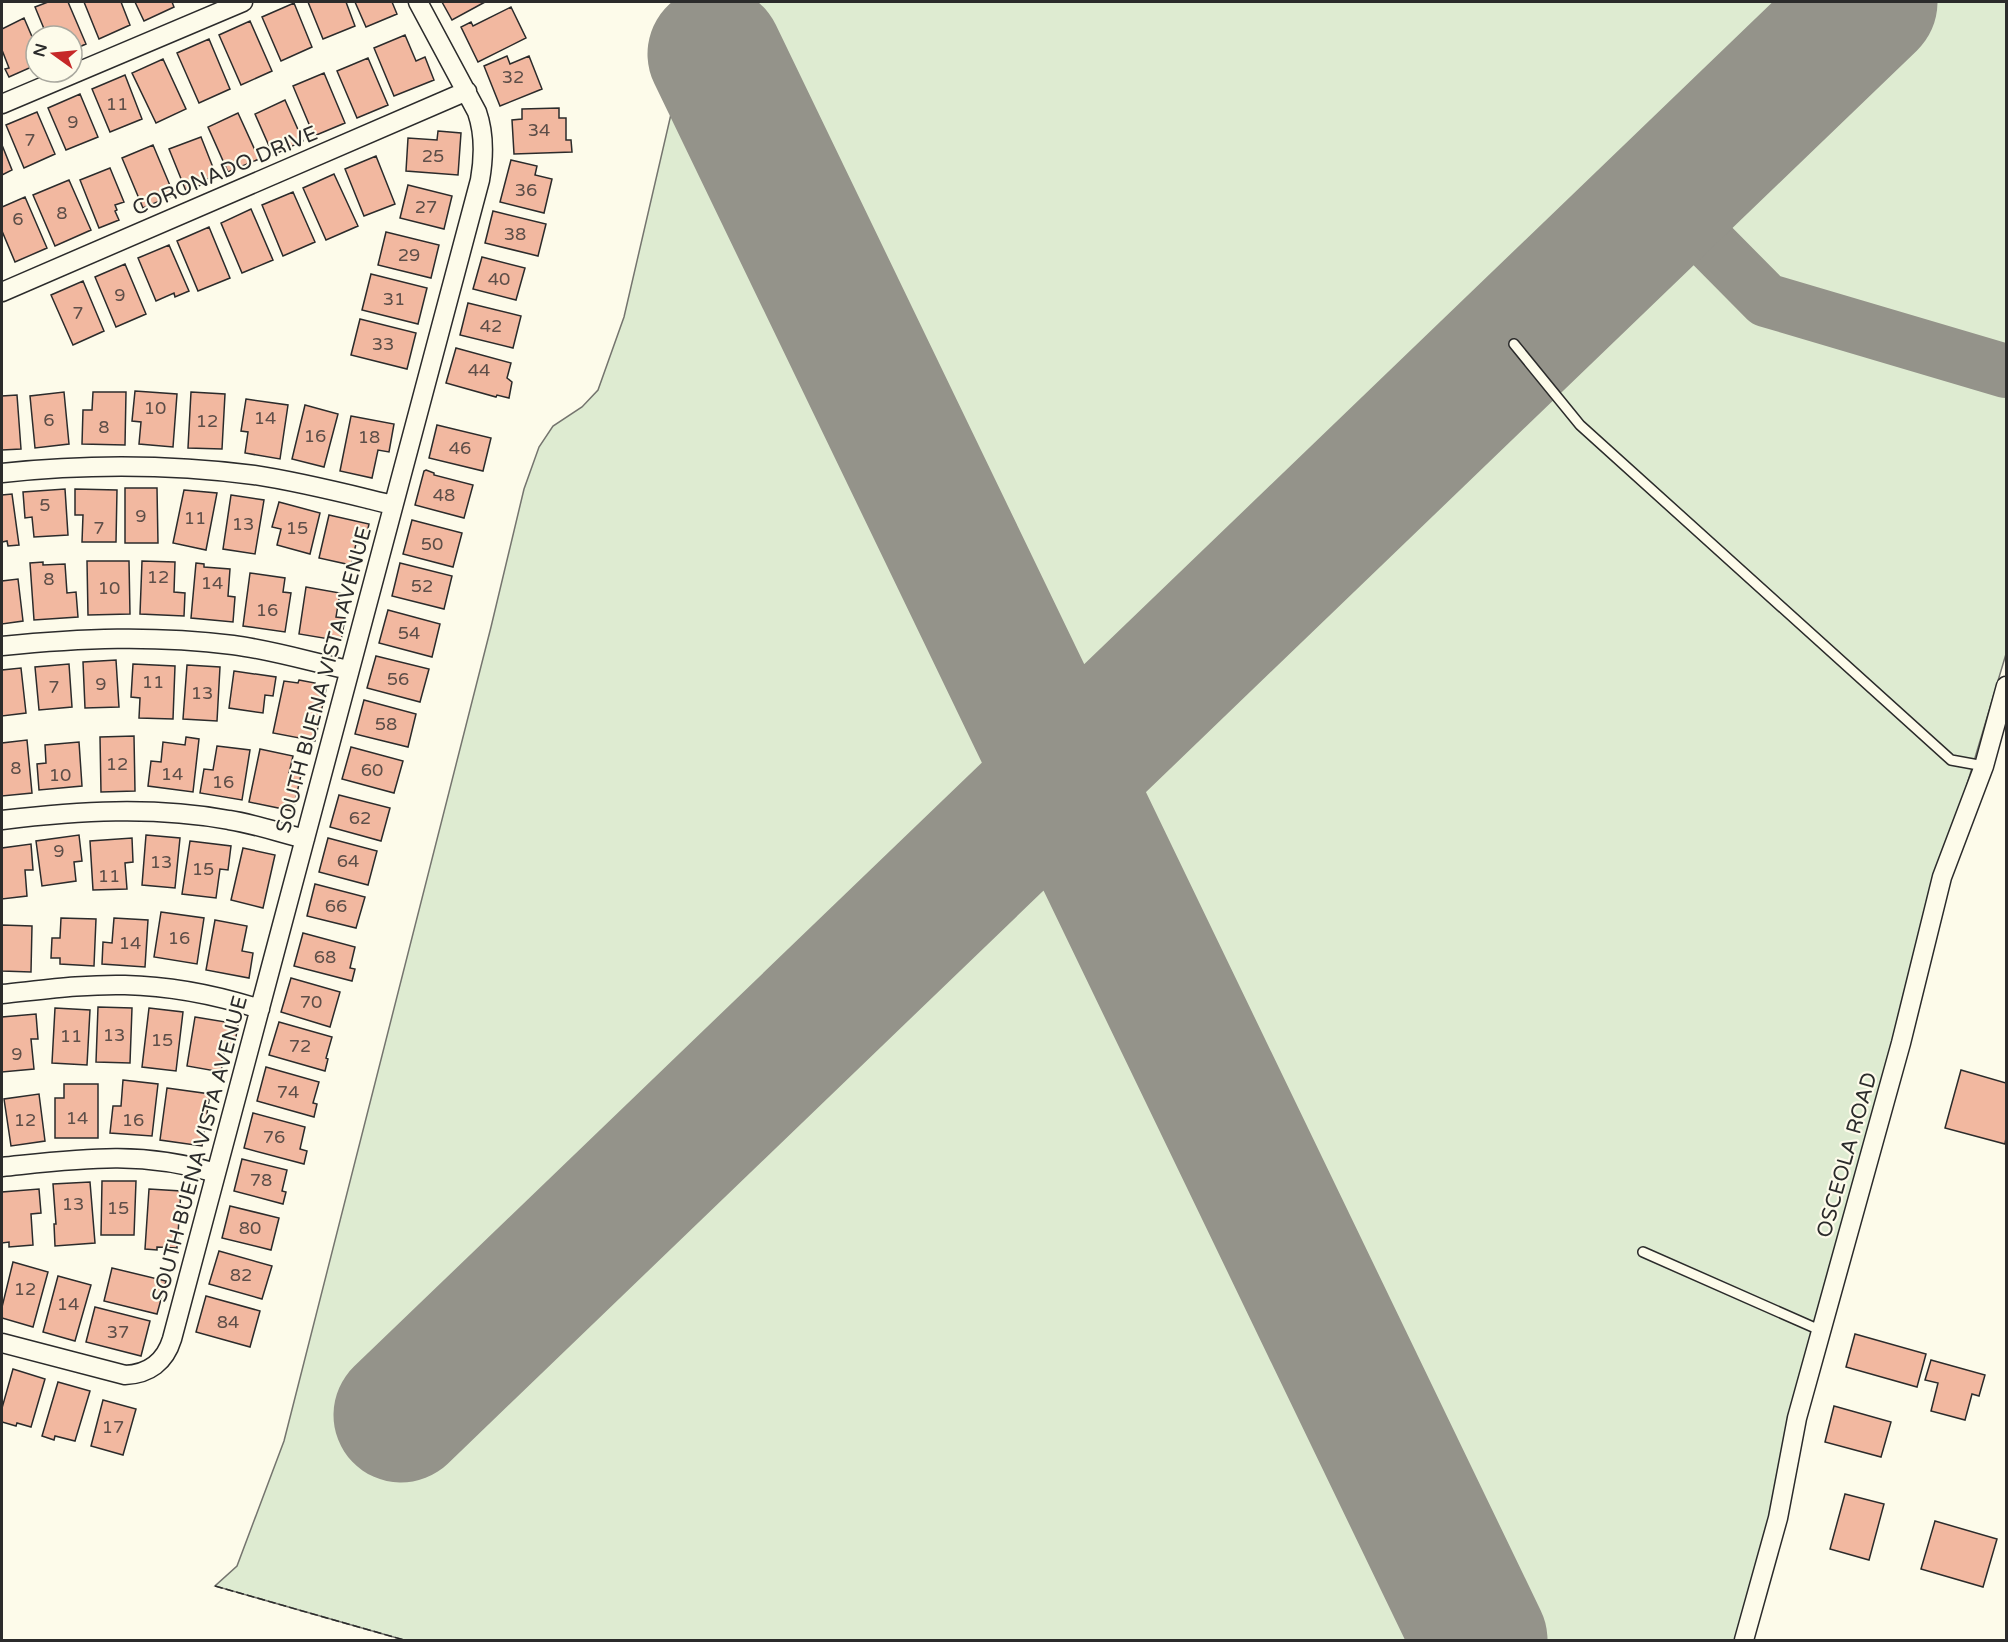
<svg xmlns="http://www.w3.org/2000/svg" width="2008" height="1642" font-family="'Varela Round',sans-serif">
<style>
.green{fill:#deebd1;stroke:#74746e;stroke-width:1.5}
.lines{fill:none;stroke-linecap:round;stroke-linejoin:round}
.taxiway{stroke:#94938a;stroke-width:54}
.runway{stroke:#94938a;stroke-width:135}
.building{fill:#f2b8a0;stroke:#2b2b2b;stroke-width:1.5}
.lane-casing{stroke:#2b2b2b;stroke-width:12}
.street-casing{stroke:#2b2b2b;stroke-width:21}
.lane{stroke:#fdfbea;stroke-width:9}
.street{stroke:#fdfbea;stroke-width:18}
.fence{stroke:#2b2b2b;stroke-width:1.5;stroke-dasharray:8 3;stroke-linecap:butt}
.labels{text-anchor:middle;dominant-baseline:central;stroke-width:4.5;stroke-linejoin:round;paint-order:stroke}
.number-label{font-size:18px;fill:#5d4e48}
.street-label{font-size:21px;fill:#2b2b2b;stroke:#fdfbea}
</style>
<rect width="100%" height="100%" fill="#fdfbea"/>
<!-- green -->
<path class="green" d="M697 2H2006V654L1960 808 1768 1534 1736 1640H404L215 1586 237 1566 284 1441 491 627 524 489 539 447 553 426 582 407 598 390 624 317Z"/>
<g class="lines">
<!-- taxiway -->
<path class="taxiway" d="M1665 198 1766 300 2006 371"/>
<!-- runway -->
<path class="runway" d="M715 54 1480 1640
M401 1415 1870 2"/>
</g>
<!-- building -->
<path class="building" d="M48 2H68L86 44 72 50V36H47L35 7Z
M84 2H121L130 25 99 39Z
M135 2H172L174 7 144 21Z
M308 2H346L355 26 323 39Z
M355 2H392L397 14 366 27Z
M442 2H485L452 20Z
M294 3 312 47 281 61 262 17Z
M511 7 526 38 478 62 461 27 471 22 473 26Z
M24 18 36 46V65L9 77 5 69 9 68 2 50V29Z
M250 21 272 71 241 85 219 35Z
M405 35 416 61 425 57 434 80 394 96 374 48Z
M209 39 230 89 199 103 177 53Z
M507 56 510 64 529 56 542 89 500 106 484 66Z
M368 58 388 105 357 118 337 71Z
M163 59 186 109 156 123 132 73Z
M324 73 345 123 314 136 293 86Z
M125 75 142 119 110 132 92 89Z
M80 94 98 137 66 150 48 108Z
M285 100 303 141 273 155 255 114Z
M559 108V118H566V140H571L572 152 514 154 512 120 522 119V109Z
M37 112 55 154 24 168 6 125Z
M238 113 259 159 228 172 208 127Z
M438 131 461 133 458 175 406 171 408 138 437 140Z
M201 137 216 175 201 182V185L186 191 169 149Z
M2 145 12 170 2 175Z
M153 145 174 195 143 208 122 158Z
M376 156 395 204 364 216 345 169Z
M511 160 537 166 535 175 552 179 544 213 500 202Z
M110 168 124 202 115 205 117 210 115 211 119 220 99 228 80 180Z
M334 174 358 226 326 240 303 188Z
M69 180 91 230 55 246 33 195Z
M408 185 452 196 444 229 400 218Z
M293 192 315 242 283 256 262 205Z
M25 197 47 248 15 262 2 231V207Z
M251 209 273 260 242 273 221 223Z
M493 211 546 224 538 256 485 243Z
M209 227 230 278 198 291 177 241Z
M386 232 439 245 431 278 378 265Z
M169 245 189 291 175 297 174 293 156 301 138 258Z
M482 257 525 268 516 300 473 289Z
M125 264 146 314 116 327 95 277Z
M371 274 427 288 418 324 362 310Z
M83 281 104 331 73 345 51 295Z
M468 303 521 316 513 348 460 335Z
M360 319 416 333 407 369 351 355Z
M456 348 511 363 507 378 512 382 509 398 497 395 496 397 446 383Z
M135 391 177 394 173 447 139 444 141 422 132 421Z
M64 392 69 444 35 448 30 396Z
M93 392H126L125 445 82 444 83 410H92Z
M191 392 225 394 222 449 188 448Z
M17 395 21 449 2 450V396Z
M246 399 288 405 280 459 245 453 248 432 241 431Z
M305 405 338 414 324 467 292 459Z
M351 416 394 424 389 452 378 450 372 478 340 471Z
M437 425 491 438 483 471 429 458Z
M426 470 434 473V475L473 485 464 518 415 505 424 471Z
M125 488H157L158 543H125Z
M65 489 68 535 34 537 32 517 25 518 23 492Z
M75 489 117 490 116 542H82L83 515H75Z
M184 490 217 493 206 550 173 543Z
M12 494 19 545 8 546 7 541 2 542V495Z
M231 495 264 500 255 554 223 549Z
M279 502 320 513 310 554 277 545 281 529 272 527Z
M329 515 369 524 364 546 356 544 351 565 319 558Z
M412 520 462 533 453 567 403 554Z
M87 561H129L130 614 88 615Z
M142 561 175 562 174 592 185 593 184 616 140 614Z
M43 562V565L65 564 67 593 76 592 78 617 34 620 30 563Z
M196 563 204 564V567L230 569 228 596 235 597 233 622 191 618Z
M400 563 452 576 444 609 392 596Z
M250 573 285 578 283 592 291 593 285 632 243 626Z
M18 579 23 621 2 624V581Z
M306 587 340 593 336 617 345 618 341 641 299 634Z
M388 610 440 624 432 657 379 643Z
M376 656 429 669 420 702 367 688Z
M116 660 119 707 85 708 83 662Z
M69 664 72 707 39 710 35 667Z
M133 664 175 666 173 719 139 718 140 698 131 697Z
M187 665 220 667 217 721 183 719Z
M21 668 26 713 2 716V670Z
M234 671 276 677 273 696 265 695 263 713 229 708Z
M299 680 315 683 314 686 326 689 315 741 273 733 284 681 298 683Z
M364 700 416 714 408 747 355 734Z
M134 736 135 791 101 792 100 737Z
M186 737 199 739 193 792 148 786 151 761 161 762 163 742 185 745Z
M27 740 32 793 2 796V743Z
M79 742 82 786 39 790 37 764 46 763 45 745Z
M217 746 250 750 242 800 200 793 204 769 213 770Z
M351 747 403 761 394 793 342 779Z
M260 749 293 756 289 773 301 775 293 811 249 802Z
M339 795 390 808 381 841 330 827Z
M79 835 82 861 74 862 76 881 42 886 36 841Z
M146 835 180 838 175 888 142 885Z
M132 838 133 862 125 863 127 889 93 890 90 841Z
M328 838 377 851 368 885 319 872Z
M190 841 231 846 228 870 220 869 216 898 182 894Z
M31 844 33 870H25L27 896 2 899V848Z
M243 848 275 855 263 908 231 900Z
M315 884 365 897 356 928 307 916Z
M161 912 204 918 197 964 154 957Z
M61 918 96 919 94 966 60 964V958H51L52 938H60Z
M114 918 148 920 145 967 102 964 103 942 112 943Z
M215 920 247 926 242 951 253 953 249 978 206 970Z
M2 925 32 926 31 972 2 971Z
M303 933 355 947 350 968 355 969 352 981 294 966Z
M291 978 340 992 330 1027 281 1012Z
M98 1007 132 1008 130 1063 96 1062Z
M55 1008 90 1010 87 1065 52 1063Z
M149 1008 183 1012 176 1071 142 1067Z
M36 1014 38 1039H31L34 1069 2 1072V1017Z
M195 1017 238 1024 234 1049 225 1047 221 1072 187 1066Z
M279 1022 332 1037 326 1058 328 1059 325 1071 269 1055Z
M266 1067 319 1082 313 1103 317 1104 314 1117 257 1101Z
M1961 1070 2006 1083V1138L2005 1144 1945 1128Z
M123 1080 158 1084 152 1136 110 1133 113 1106H121Z
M64 1084H98V1138H55V1098H64Z
M167 1088 210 1094 202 1146 160 1140Z
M39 1094 45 1141 11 1146 4 1099Z
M253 1113 305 1127 300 1149 307 1151 304 1164 244 1148Z
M242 1159 287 1170 282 1191 286 1192 283 1204 234 1191Z
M102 1181H136L134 1235H101Z
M90 1182 95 1243 55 1246 54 1224H56L53 1184Z
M39 1189 41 1213 31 1214 33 1245 9 1247V1242L2 1243V1192Z
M149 1189 181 1191 177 1248 157 1247V1250L145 1249Z
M230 1206 279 1218 271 1250 222 1238Z
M219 1251 272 1266 262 1299 209 1284Z
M13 1262 48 1272 33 1327 2 1318V1307Z
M112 1268 166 1281 157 1314 104 1301Z
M58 1276 91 1285 75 1341 43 1332Z
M206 1296 260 1311 250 1347 196 1332Z
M95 1307 150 1321 141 1356 86 1342Z
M1855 1334 1926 1354 1917 1387 1846 1367Z
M1931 1360 1985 1375 1979 1396 1972 1394 1965 1420 1931 1411 1938 1383 1925 1380Z
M13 1369 45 1379 31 1427 17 1423 16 1426 2 1422V1408Z
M58 1382 90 1391 75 1441 55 1436 54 1440 42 1436Z
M103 1400 136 1409 123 1455 91 1446Z
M1834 1406 1891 1422 1881 1457 1825 1442Z
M1845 1494 1884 1504 1869 1560 1830 1549Z
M1935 1521 1997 1539 1983 1587 1921 1569Z"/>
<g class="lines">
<!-- lane casing -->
<g class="lane-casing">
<path id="lane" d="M1514 344 1580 425 1951 760 1984 766
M1643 1252 1822 1331"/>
</g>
<!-- street casing -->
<g class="street-casing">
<path id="street" d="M2 104 243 2
M2 292 467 91
M2 473C86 464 169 464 254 475 301 482 347 494 393 505
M2 646C81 638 153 635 233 645 272 650 311 662 349 670
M2 820C78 811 153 806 229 820 255 824 280 833 305 839
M2 994C42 990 84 984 125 985 172 986 216 995 260 1009
M2 1167C80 1159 139 1150 216 1173
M2 1343 125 1375C149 1374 165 1362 172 1339L480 180C484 157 485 135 477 112L418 2
M1744 1640 1778 1518 1797 1418 1901 1043 1942 877 1984 766 2006 686"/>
</g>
<!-- lane -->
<use href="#lane" class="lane"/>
<!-- street -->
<use href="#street" class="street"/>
<!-- fence -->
<path class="fence" d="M215 1586 404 1640"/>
</g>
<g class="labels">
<!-- number labels -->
<g class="number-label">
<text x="513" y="77">32</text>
<text x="117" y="104">11</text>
<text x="73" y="122">9</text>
<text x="539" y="130">34</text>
<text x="30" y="140">7</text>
<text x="433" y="156">25</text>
<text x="526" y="190">36</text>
<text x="426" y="207">27</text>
<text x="62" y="213">8</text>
<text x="18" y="219">6</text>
<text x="515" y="234">38</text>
<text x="409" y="255">29</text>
<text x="499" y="279">40</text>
<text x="120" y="295">9</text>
<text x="394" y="299">31</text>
<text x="78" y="313">7</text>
<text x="491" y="326">42</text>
<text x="383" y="344">33</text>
<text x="479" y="370">44</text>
<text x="155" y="408">10</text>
<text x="265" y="418">14</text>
<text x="49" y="420">6</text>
<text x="207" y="421">12</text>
<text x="104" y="427">8</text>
<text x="315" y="436">16</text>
<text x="369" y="437">18</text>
<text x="460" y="448">46</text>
<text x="444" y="495">48</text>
<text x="45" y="505">5</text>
<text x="141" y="516">9</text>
<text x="195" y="518">11</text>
<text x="243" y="524">13</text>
<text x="99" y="528">7</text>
<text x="297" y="528">15</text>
<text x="432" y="544">50</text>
<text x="158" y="577">12</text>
<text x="49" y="579">8</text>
<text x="212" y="583">14</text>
<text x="422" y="586">52</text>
<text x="109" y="588">10</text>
<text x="267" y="610">16</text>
<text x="409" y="633">54</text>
<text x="398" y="679">56</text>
<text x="153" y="682">11</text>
<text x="101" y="684">9</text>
<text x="54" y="687">7</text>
<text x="202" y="693">13</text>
<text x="386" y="724">58</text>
<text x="117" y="764">12</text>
<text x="16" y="768">8</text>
<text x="372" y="770">60</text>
<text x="172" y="774">14</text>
<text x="60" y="775">10</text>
<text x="223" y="782">16</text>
<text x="360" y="818">62</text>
<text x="59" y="851">9</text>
<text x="348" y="861">64</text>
<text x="161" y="862">13</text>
<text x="203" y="869">15</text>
<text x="109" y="876">11</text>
<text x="336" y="906">66</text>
<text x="179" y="938">16</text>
<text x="130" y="943">14</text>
<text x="325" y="957">68</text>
<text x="311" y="1002">70</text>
<text x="114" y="1035">13</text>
<text x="71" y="1036">11</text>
<text x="162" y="1040">15</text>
<text x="300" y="1046">72</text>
<text x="17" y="1054">9</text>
<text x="288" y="1092">74</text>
<text x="77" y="1118">14</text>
<text x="25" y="1120">12</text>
<text x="133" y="1120">16</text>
<text x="274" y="1137">76</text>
<text x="261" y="1180">78</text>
<text x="73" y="1204">13</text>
<text x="118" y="1208">15</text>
<text x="250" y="1228">80</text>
<text x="241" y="1275">82</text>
<text x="25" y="1289">12</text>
<text x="68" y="1304">14</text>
<text x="228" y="1322">84</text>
<text x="118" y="1332">37</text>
<text x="113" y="1427">17</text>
</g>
<!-- street labels -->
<g class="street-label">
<text transform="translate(225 171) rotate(-23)">CORONADO DRIVE</text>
<text transform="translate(324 680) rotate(-75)">SOUTH BUENA VISTA AVENUE</text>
<text transform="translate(200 1149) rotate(-75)">SOUTH BUENA VISTA AVENUE</text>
<text transform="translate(1847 1155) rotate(-74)">OSCEOLA ROAD</text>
</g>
</g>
<!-- border -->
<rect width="2008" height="1642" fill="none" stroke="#2b2b2b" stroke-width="6"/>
<!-- north arrow -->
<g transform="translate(54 54) rotate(285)"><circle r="28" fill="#fdfbea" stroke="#a9a89e" stroke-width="1.5"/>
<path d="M0-4.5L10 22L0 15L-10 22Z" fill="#c62828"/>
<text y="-9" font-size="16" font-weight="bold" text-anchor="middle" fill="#2b2b2b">N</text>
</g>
</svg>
